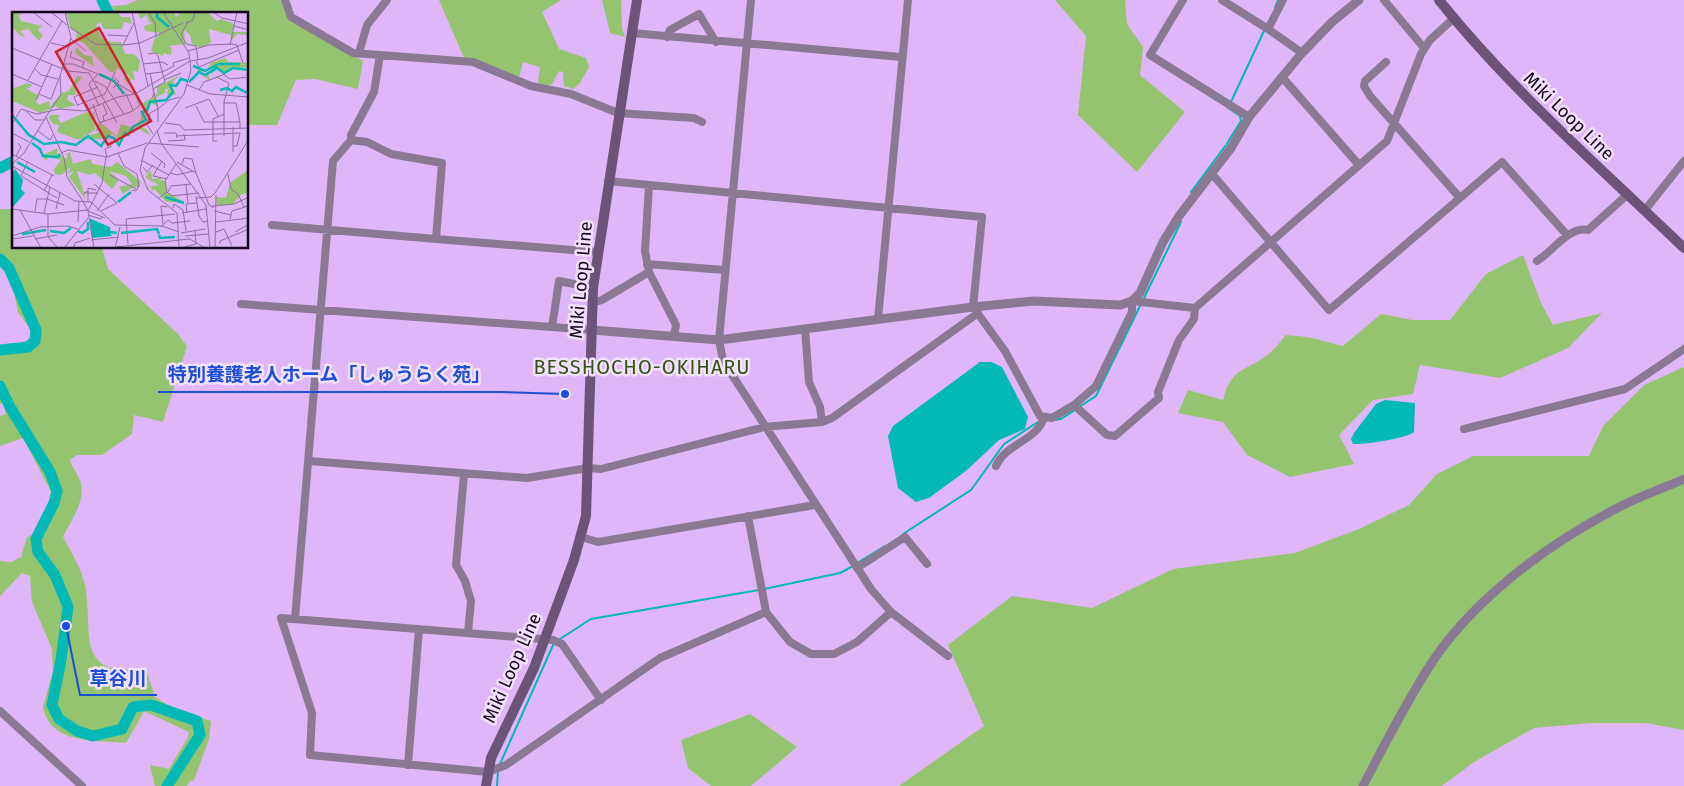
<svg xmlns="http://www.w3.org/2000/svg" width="1684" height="786" font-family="'Fira Sans','Noto Sans JP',sans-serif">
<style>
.green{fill:#95c471}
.water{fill:#02b9b6}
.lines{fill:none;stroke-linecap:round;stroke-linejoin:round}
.stream{stroke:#02b9b6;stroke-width:2}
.river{stroke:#02b9b6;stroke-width:11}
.minor{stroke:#8a7994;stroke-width:8}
.tertiary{stroke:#8a7994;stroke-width:9}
.secondary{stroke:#6b5379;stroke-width:10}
.labels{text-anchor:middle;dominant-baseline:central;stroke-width:5;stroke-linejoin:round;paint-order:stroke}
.street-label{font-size:18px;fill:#16071e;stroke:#f3e2fd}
.quarter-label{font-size:20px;letter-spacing:1px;fill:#325312;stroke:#f3e2fd}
.inset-river{fill:none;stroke:#02b9b6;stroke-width:2.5}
.inset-road{fill:none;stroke:#8f70a0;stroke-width:1}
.view{fill:#cc2628;fill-opacity:0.15;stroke:#cc2628;stroke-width:2.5}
.inset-edge{fill:none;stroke:#16071e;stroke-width:2.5}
.leader{fill:none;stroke:#1d4ed8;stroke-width:2}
.callout-dot{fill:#1d4ed8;stroke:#f3e2fd;stroke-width:2}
.callout-label{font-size:19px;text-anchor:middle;font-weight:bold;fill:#1d4ed8;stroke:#f3e2fd;stroke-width:5;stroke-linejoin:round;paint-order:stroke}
</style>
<rect width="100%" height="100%" fill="#dfb6f7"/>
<!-- green -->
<path class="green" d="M138 0H280L289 18 363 61 358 89 315 79 296 80 277 125H248V14H116L112 6 126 5Z
M439 0H561L542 12 559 49 586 58 589 67 580 83 573 89 564 86 563 72 559 71 552 84 544 88 538 82 540 67 523 62 519 78 464 58Z
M602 0H621L622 28 625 37 610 33Z
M1055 0H1125L1127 24 1143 47 1140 75 1185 112 1137 172 1078 115 1086 36Z
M0 209H14V248H63L68 250 70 248H102L108 269 178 334 187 346 163 422 134 415 132 434 102 455H77L70 460C72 467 76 471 79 478 88 498 72 519 63 537 72 554 83 571 86 590 92 639 77 677 146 669L155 697 176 710 211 721 209 739 194 780 189 782 187 786H155L150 765 169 769 188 737 189 732 144 711 126 743C97 740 50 745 43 707L53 671 52 649 32 602 30 576 22 573 0 596V561L11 562 21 557 27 537 44 530 58 505 23 438 0 446V416L6 414 3 403 0 404V354L31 349V330L18 312 7 259 0 254Z
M1523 255 1541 303 1553 325 1602 313 1568 348 1500 378 1420 365 1413 394 1373 400 1339 435 1354 464 1290 477 1247 455 1223 422 1178 413 1188 390 1223 400C1232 365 1247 372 1270 353 1276 348 1281 340 1286 335L1308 337 1343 346 1381 314 1412 320H1450L1486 274Z
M1684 367V730L1646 723H1590L1534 728 1474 762 1442 786H899L984 726 948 645 1012 596 1092 608 1173 569 1295 553 1359 529 1409 505 1437 474 1473 456H1589L1603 426 1644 385Z
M750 714 797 747 751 786H711L688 768 681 740Z"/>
<!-- water -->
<path class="water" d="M980 362H991L1002 367 1028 417 1025 429 999 440 967 470 929 498 916 502 898 488 888 436 893 426Z
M1385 400 1415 403 1414 432C1408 438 1363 445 1353 444L1351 439 1354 433 1376 404Z"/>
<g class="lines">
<!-- stream -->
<path class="stream" d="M1275 8 1278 0
M1230 104 1264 31
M1191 192 1226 145 1241 121 1240 116 1228 108
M1143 300 1181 222
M1079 407 1096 396 1141 304
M1055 420 1061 419 1075 410
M903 534 971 490 1004 444 1038 422
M857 563 885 546
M764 589 840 573 853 566
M560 639 591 619 759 590
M500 764 554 643
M497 786 498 771"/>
<!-- river -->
<path class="river" d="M102 0 109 14
M0 168 14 161
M0 259 9 268 36 330 35 341 28 347 0 350
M0 386 10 407 50 472 57 491 54 503 36 539 38 552 55 575 68 607 61 660 52 705 59 719 77 731 93 736 122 729 133 707 151 705 197 721 200 735 167 786"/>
<!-- minor -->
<path class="minor" d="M285 0 291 17 353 53 473 62 531 86 571 94 618 113 694 118 702 122
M751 0 719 340 723 361 871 589 891 612 948 656
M1183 0 1150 55 1249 117
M1222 0 1268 29 1302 53
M1384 0 1424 48
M1268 29 1283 0
M632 33 901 57
M667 37 670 30 699 14 716 42
M359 53 367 25 387 0
M1386 62 1365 81 1364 86 1370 96 1460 198
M1282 77 1359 165
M351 140 367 142 391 154 442 163 436 239 597 252
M1212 174 1329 310 1502 162 1567 235
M608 181 982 217 973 307 1005 351 1040 416 1052 418 1074 405 1096 386 1132 312V301L1195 308 1387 141 1421 54 1430 40 1454 18
M649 185 645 251 649 272 676 325 674 336
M1645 210 1684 161
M272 225 436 239
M1537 261C1552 252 1569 226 1588 230L1628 194
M647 264 725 270
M592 303 602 300 649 272
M241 304 592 330
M878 319 908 0
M552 327 559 281 593 288
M805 329 809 382 820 407 822 422
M1074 405 1107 435 1115 436 1159 398 1158 392 1179 340 1194 319 1195 308
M1464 429 1625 389 1684 349
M309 461 527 478 588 468 601 469 764 427 822 422 832 418 978 313
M996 466C1005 444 1036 441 1044 418
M464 474 456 565 465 581 471 601 468 633
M748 516 766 612 790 642 811 654H834L857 642 891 612
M581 537 598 542 815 505
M857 568 905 537 927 564
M295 619 333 161 351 140V135L374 92 380 55
M601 700 562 644 553 640 281 618 312 713 310 755 488 772 506 765 660 658 766 612
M0 711 82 786
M408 765 419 629"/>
<!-- tertiary -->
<path class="tertiary" d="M592 330 719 340 973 307 1034 301 1120 305 1132 301 1140 293 1163 242 1179 216 1231 148 1249 117 1302 53 1332 22 1359 0
M1363 786C1383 747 1404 707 1427 670 1468 604 1541 549 1608 513 1632 499 1659 490 1684 479"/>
<!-- secondary -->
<path class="secondary" d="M1439 0C1512 91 1600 167 1684 248
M486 786 491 758 534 668 574 560 586 516 593 288 637 0"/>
</g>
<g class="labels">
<!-- street labels -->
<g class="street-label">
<text transform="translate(1569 116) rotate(44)">Miki Loop Line</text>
<text transform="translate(581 280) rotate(-85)">Miki Loop Line</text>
<text transform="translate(512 668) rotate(-66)">Miki Loop Line</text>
</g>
<!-- quarter labels -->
<g class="quarter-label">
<text x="642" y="367">BESSHOCHO-OKIHARU</text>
</g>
</g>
<!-- overview -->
<g transform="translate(12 12)">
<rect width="236" height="236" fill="#dfb6f7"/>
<path d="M0 0 11 2 6 3 9 9 30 14 26 18 31 23 27 29 16 17 8 19 13 25 9 24 0 15ZM60 0H106L109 5H118L120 12 112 10 110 17H92L88 10 84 13 89 26 100 30H109L113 42H122L128 48 126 60 121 59 123 68 119 67 116 73 112 66 118 65 112 60 106 56 102 61 97 59 72 31 63 28 65 21 59 17 54 1ZM126 0H162L164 5 168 0H195L205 9 209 7 222 12 220 20H234L236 23 225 22 219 29V23L197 17 199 30 189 36 180 32 178 23 172 18 173 32 157 34 160 36 159 43 151 41V44L139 39 142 28 148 21 133 19 132 14 141 11 137 10 135 3 128 7ZM64 35 72 43 80 44 82 55 63 41ZM213 46 216 50 236 51V55L220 57 213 62 205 57 200 62 199 54 194 60 189 59 193 63 196 60 198 69 187 60 179 71 187 57 182 54 194 58 199 51ZM168 63 161 69 163 74H160L164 82 157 85 155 82 157 76 152 78 154 80 143 86 146 94 139 91 135 100H130L134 108 127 114 134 117 139 124 122 114 119 119 124 121H114L109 128 100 122 92 127H64L45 120 47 113 41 112 37 106 38 103H48L46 107 49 111 79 98 76 101 80 103 82 99 83 118 71 125 86 121 89 111 105 124 109 112 119 115 129 108V99L134 98 131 91 145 82V75ZM65 64 70 65 63 75 64 83H56L55 88 64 93 48 97 44 94 29 101 0 89V74L3 76 15 71 21 73 15 77 27 84 24 89 27 93 37 89 38 95 50 81 57 79ZM25 136H29L31 143 46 136 45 141 53 147 56 145 54 142 58 140 61 152 78 147 81 152 99 155 105 150 129 170 126 176 121 175 111 182 107 175 120 172 114 164 97 159 107 168 100 177 83 161 78 163 65 159 74 188 57 165 62 159 55 162 60 154 49 163 43 162 42 157 49 148 37 145 34 149ZM236 158V181L230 182 221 192 205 194 204 185 214 186 218 171ZM139 159 140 167 150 166 148 168 153 169 155 180 172 190H155L142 177 139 180 140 176 136 175 147 173 134 166 136 161 130 163Z" fill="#95c471"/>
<path d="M3 157 11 168 9 177 13 181 1 195 0 161ZM78 209 95 216 100 224 80 226Z" fill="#02b9b6"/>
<path class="inset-river" d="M145 0V5L157 15M181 54 193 59 207 52H228M87 62 102 69 112 82M177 70 187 60 193 63 205 56 212 61 221 56 237 58M208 78 215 76 220 79 224 75 237 82M0 103 17 123 32 132 49 130 64 133 76 124 89 134 96 124 102 126 107 133 113 121 116 123 121 115 134 108 130 100 135 99 138 90 154 88 161 80 158 73 164 74 169 67 176 69M20 131 28 137 31 144 46 145 48 142M5 150 23 160M153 185 172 191M106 190 119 180M78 208 97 216V220L105 221M38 219 52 221 59 216M66 219 70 221 76 217V210M109 221 145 217 147 222M10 222 34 218M147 223 148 226 163 225"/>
<path class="inset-road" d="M21 0 40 15M39 0 55 13M53 0 59 26 48 64 49 82 34 105 52 146 55 165 70 188M120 0 136 74M136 0 143 11 144 25M151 0 177 41 179 58 172 82 133 136 128 158 136 178 165 201 167 236M201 0 210 6 237 12M176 10 169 22 174 32 184 34 186 48M174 11 181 8 183 0M222 14 237 18M58 15 83 32 111 33 128 31 171 11M96 23 115 24M59 27 74 39M39 31 57 35M111 33 122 11M218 33 225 0M0 36 56 59 77 61 105 111M60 39 58 45 72 50 70 56M176 39 197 33 220 32 225 33 231 51M136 42 144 41 146 44 153 70 141 77M184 49 187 55 227 38M52 52H61L86 62 77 72 87 94M131 52 150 50 156 53M23 57 29 63 46 67M138 61 142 81 140 86M0 62 30 75M133 62 150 60 162 54 161 51 177 46M211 62 218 67 237 65M204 65 217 71 212 90V124M16 68 50 9M152 68 169 61M83 69 94 75 112 102M175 73 198 82 237 85M101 76 107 70 102 65M141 77 146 97 138 101 135 113 141 122M187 78 192 70 213 62M27 82 39 87 48 64M114 82 121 98M197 87 206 104M24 88 40 52M212 91H224L228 110M81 92 88 112 84 119M91 92 95 102 91 104 92 109M66 93 93 82 103 60M66 94 62 85 86 75M184 94 192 110H228V117M173 96 197 87M14 99 23 108H32M146 110V97L157 88 168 85M87 111 121 99 128 93 123 82 106 72M153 111 168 113 172 118M0 112 9 97 25 102 47 97 72 99 106 85 123 82 178 49 196 46 237 30M25 118 38 128 41 123M145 118 149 131 194 193 198 236M172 118 237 116M0 121 17 130M152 121H164L165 126M164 124 228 121M156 129 173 128 172 122M205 129H201V107L212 102M136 131 187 135M221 134H225L228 121M221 140V115M49 141 56 138 95 145 135 131M106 141 112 154 125 162 127 174 124 179 120 178M139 141 153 152 152 156M0 142 42 164M4 144 9 135 6 131M95 145 93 137 100 134M129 148 157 163M16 149 9 164 45 186M150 149 141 164 155 167M165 150 184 161 197 193 202 196M0 152 12 141 34 105M170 152 172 146 180 147 184 161M0 154 63 189 79 190 103 213 150 214 167 220M131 155 135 160 141 153M158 161 165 163 181 159M216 162 219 177 226 182 232 195 235 194M98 163 124 177M82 172 105 191 89 199M174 173 176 191M32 179 40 163M76 179 72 181H86M155 180 153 169 164 152M156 180 159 174 179 172M184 184 187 204 191 210 196 209M147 186 155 180 159 184 187 181M185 186 199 185 203 181 237 127M70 188 76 199 82 236H87M76 189V176L84 178M200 194 222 192 237 185M161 196 162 192 171 198 174 219M0 197 36 202 76 198M44 197 48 181M8 198 29 236M23 199 25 187H35L52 193M85 199 97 182M202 199 219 203M32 201 38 175M170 201 194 197M175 201 174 192 185 191M36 202V225L46 236M76 203 89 207 90 204M93 206 76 199 90 171 94 145M218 207 220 199 233 195M66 210 67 189M204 210 237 206M151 212 149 194 155 195M150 214 156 208 160 211 178 209M204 220 212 217 220 234M223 220 237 212M169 221 193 217M0 224 28 215 55 214 66 217M173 224 197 222M176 226 193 236M0 227 21 224M23 227 45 223M79 228 107 225M116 232 114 207 163 202M208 232V229L237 217M104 235 177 227M52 236 76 206M61 236 63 231 78 226M103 236 108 215M169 236 184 232 183 218M203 236 204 183"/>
<path class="view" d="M87 16 139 109 96 133 44 40Z"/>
<rect width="236" height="236" class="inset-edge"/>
</g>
<!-- callouts -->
<path class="leader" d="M565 394L501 392H158M66 626L80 695H157"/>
<g class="callout-dot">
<circle cx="565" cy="394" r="5"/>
<circle cx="66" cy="626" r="5"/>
</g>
<g class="callout-label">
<text x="329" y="381">特別養護老人ホーム「しゅうらく苑」</text>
<text x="118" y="685">草谷川</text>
</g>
</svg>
